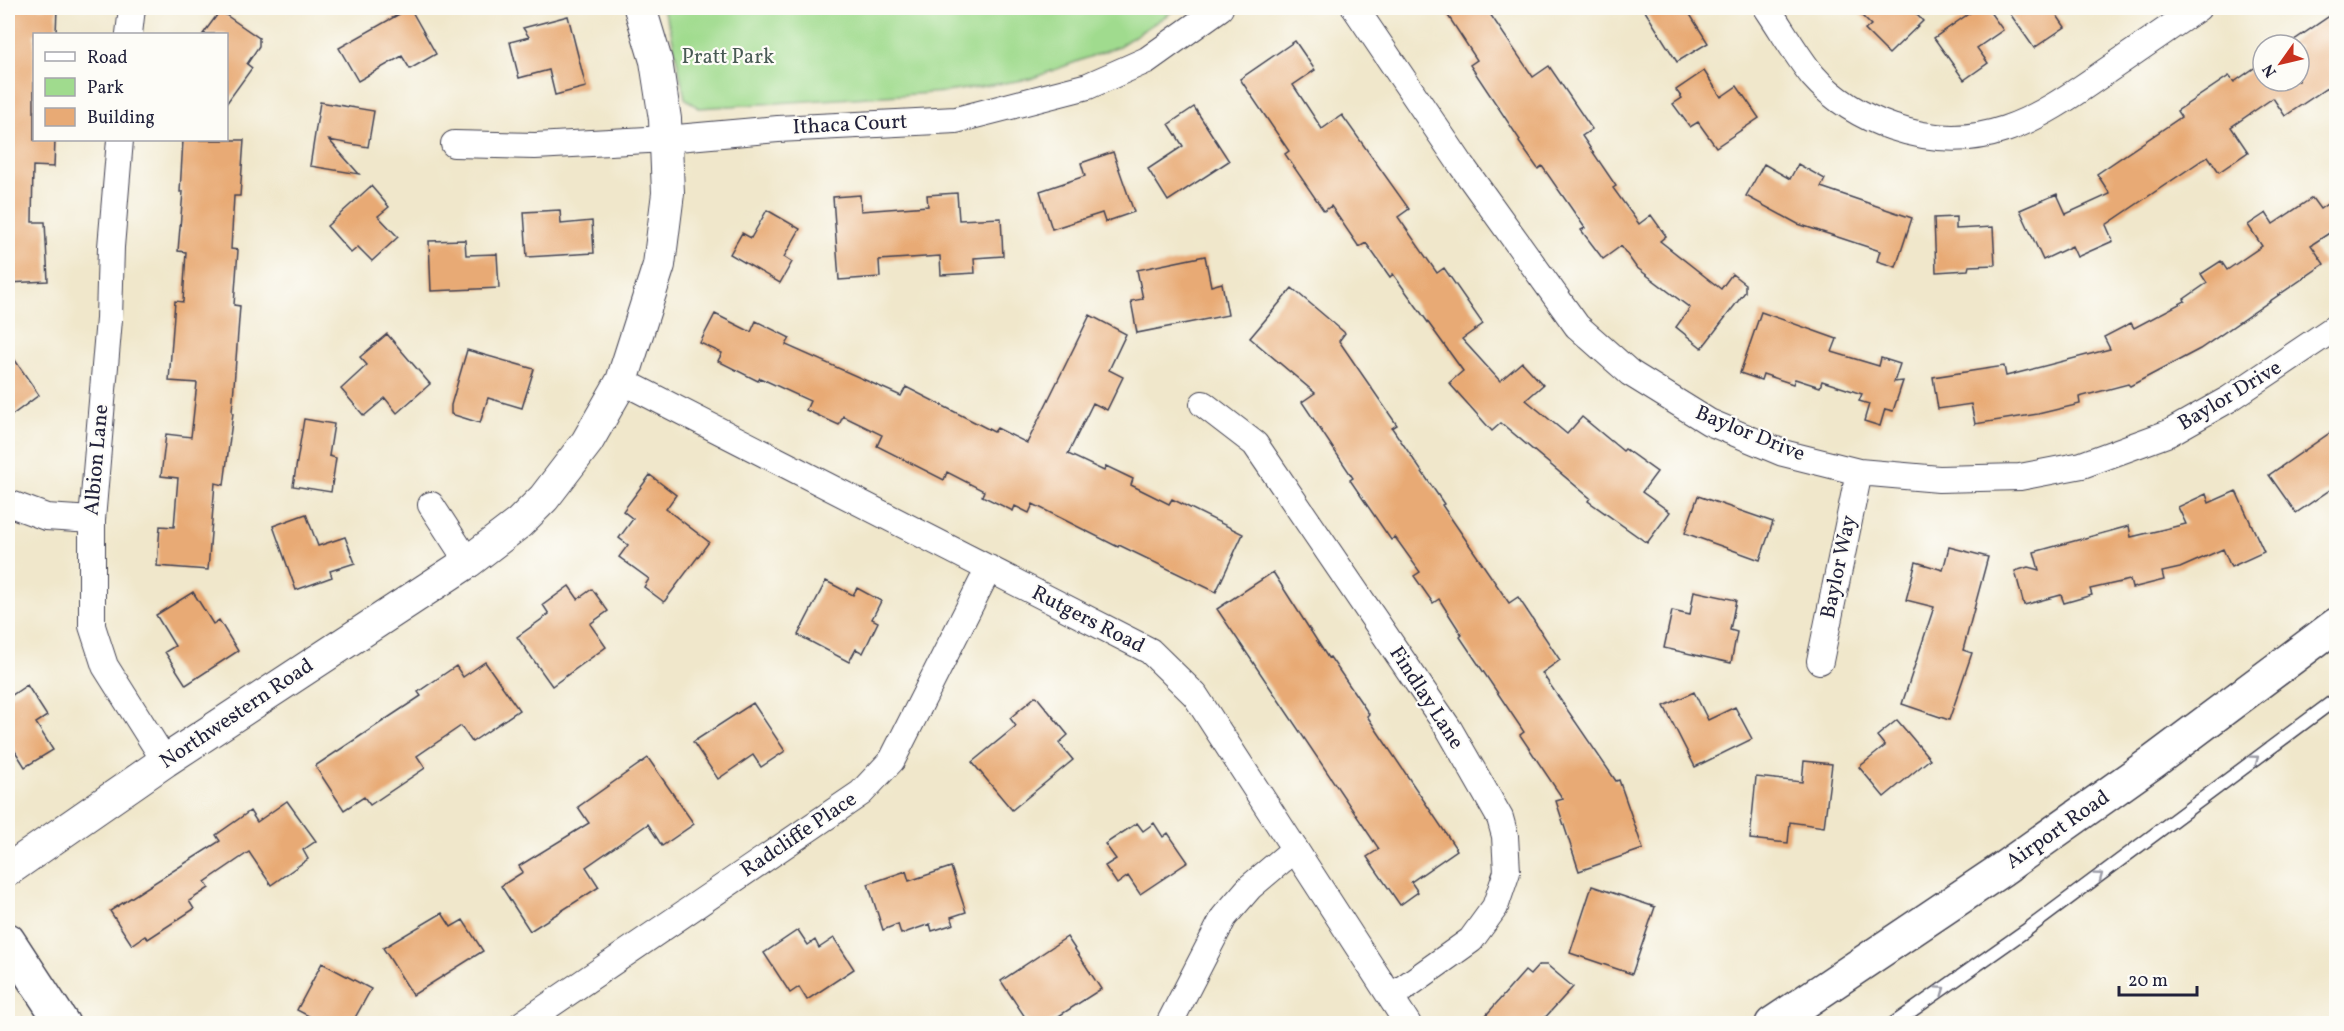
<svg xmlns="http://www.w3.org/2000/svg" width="2344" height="1031" font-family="Vollkorn,serif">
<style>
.green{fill:#a0db8e;stroke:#617e64;stroke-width:1.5}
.building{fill:#e8aa75}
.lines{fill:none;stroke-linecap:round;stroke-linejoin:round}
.service-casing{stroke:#414051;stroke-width:15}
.minor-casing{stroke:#414051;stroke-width:28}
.tertiary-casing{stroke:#414051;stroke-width:34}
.secondary-casing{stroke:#414051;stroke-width:36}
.service{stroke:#fff;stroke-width:12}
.minor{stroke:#fff;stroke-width:26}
.tertiary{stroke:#fff;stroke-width:32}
.secondary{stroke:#fff;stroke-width:33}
.oneway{stroke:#9c9ca7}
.labels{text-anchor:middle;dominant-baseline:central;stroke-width:4.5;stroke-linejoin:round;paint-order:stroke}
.park-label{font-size:21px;fill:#485a54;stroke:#fdfcf7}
.street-label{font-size:21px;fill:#22223b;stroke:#fdfcf7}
</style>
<rect width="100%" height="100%" fill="#fdfcf7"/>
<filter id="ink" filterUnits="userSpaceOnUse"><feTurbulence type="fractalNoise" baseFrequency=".0167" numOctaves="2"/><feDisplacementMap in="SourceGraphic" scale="12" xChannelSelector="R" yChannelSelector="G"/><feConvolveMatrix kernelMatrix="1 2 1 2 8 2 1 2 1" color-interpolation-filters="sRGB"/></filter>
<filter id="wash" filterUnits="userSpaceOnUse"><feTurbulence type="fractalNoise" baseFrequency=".008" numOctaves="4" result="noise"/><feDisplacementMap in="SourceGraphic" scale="24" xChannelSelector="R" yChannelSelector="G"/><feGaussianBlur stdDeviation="1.35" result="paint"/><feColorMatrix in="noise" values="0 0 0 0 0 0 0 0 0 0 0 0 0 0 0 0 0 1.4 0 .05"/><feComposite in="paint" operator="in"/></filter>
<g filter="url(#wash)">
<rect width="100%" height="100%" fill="#f0e7cb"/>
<!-- green -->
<path class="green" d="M662 8H1178L1119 46 1030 79 946 92 699 108 685 98 670 27Z"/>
<g id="blocks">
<!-- building -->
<path class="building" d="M8 8H57L56 34H34V140H55L54 167 33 166 32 222H45L48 281 8 283Z
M410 8 436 54 410 69 402 56 358 81 339 48Z
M1443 8H1486L1533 77 1549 66 1592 129 1582 136 1616 186 1613 188 1639 224 1651 215 1666 236 1660 241 1721 289 1732 274 1745 284V292L1702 348 1676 327 1690 308 1636 267 1621 246 1603 259 1581 230 1585 228 1542 166 1538 169 1519 142 1520 140 1470 65 1477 60Z
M1643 8H1686L1708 43 1677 62Z
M1854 8H1910L1923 21 1889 54 1865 30 1871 25Z
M1977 8H1987L2003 30 1977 48 1988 63 1964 80 1934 38Z
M2006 8H2052L2065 27 2034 48Z
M220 11 259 38V46L247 64 252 68 226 104V34H203Z
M2337 11V81L2285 116 2273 98 2231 127 2248 152 2219 172 2208 156 2106 225 2113 241 2077 257 2072 246 2043 260 2020 210 2057 194 2066 214 2110 194 2097 174 2181 117 2177 111 2229 76 2234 82 2263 62V81H2299V45H2287Z
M568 16 586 87 555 95 549 70 519 78 510 42 529 37 523 28Z
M1295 41 1315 70 1293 85 1322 129 1342 115 1409 209 1398 217 1437 273 1444 268 1483 324 1462 339 1500 381 1522 362 1543 385 1526 400 1567 434 1582 417 1623 451 1625 449 1657 472 1642 492 1670 512 1647 543 1588 501 1590 498 1501 423 1492 431 1449 383 1463 371 1393 274 1390 277 1366 243 1359 247 1331 206 1324 211 1285 154 1289 151 1240 79Z
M1704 71 1721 97 1737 86 1759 118 1716 147 1698 122 1690 127 1673 104 1682 98 1676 90Z
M320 102 374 111 368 147 329 140 359 174 310 166Z
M1194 107 1229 161 1168 201 1148 169 1183 146 1169 124Z
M183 140H244L240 196H234L231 249 238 250 234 305 240 306 232 412 233 413 224 485 215 483 208 570 157 566 160 526 174 527 178 478 161 476 166 434 191 437 197 383 169 381 175 301 183 302 186 252 178 251 183 192H180Z
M1113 152 1134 212 1105 222 1102 213 1052 229 1040 191 1085 176 1081 163Z
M1764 164 1790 179 1798 164 1825 179 1821 187 1912 218 1896 267 1877 261 1880 251 1798 224 1746 196Z
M371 186 389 207 378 216 398 237 372 261 358 247 351 253 327 226Z
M957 193 959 220 1001 218 1003 256 974 258 975 273 941 275 940 256 879 260 880 277 839 280 833 197 860 195 861 211 928 206 927 195Z
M2337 197V228L2311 245 2324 264 2200 349 2130 386 2128 384 2079 397 2080 404 2038 414 1975 424 1971 404 1938 409 1933 377 2004 366 2006 376 2110 349 2104 337 2131 323 2134 328 2185 301 2184 299 2207 283 2201 274 2221 261 2227 270 2262 246 2248 225 2266 213 2273 224 2312 198 2320 209Z
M560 210 561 224 592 221 594 253 527 257 524 212Z
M767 210 800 229 784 257 792 262 780 283 730 254 742 233 751 238Z
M1956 217V229L1993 227 1995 265 1969 266 1968 270 1936 272 1934 218Z
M465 240 466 255 497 254 499 288 431 291 429 241Z
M1205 256 1211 286 1222 283 1228 315 1137 333 1131 301 1143 299 1137 270Z
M1292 288 1345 333 1339 341 1397 425 1392 428 1444 504 1442 505 1509 603 1518 597 1560 660 1542 673 1616 781 1619 780 1643 849 1579 871 1556 801 1563 799 1520 735 1524 732 1460 637 1462 635 1439 599 1433 603 1414 576 1420 572 1395 537 1391 540 1350 480 1353 478 1302 402 1315 393 1250 338Z
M1761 312 1837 339 1832 352 1879 366 1881 358 1900 364 1894 382 1903 381 1893 411 1885 409 1880 426 1864 421 1869 404 1859 401 1862 394 1822 381 1820 387 1795 379 1793 384 1763 374 1761 380 1740 373Z
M715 314 751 332 756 321 790 338 786 345 901 396 906 387 994 432 997 428 1027 443 1090 315 1126 334 1109 370 1123 377 1107 410 1093 403 1068 454 1104 471 1106 466 1133 479 1131 485 1169 504 1172 499 1243 534 1216 592 1119 545 1118 547 1033 504 1029 513 1015 506 1013 511 982 496 984 491 947 472 944 480 877 446 882 435 843 416 839 425 806 410 810 401 760 378 758 381 718 361 722 353 700 343Z
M387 334 430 384 397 413 385 398 364 416 341 389 367 365 360 357Z
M8 350 39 395 8 418Z
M467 350 534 369 522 408 488 398 480 423 451 414V405Z
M304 419 334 424 329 456 336 458 331 492 293 486Z
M2337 428V485L2296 513 2269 475Z
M650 475 676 495 666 509 709 542 664 602 644 587 649 579 619 557 628 545 619 538 633 519 623 511Z
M2236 491 2264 552 2231 567 2223 549 2180 568 2162 572 2164 580 2132 588 2130 580 2090 589 2092 595 2064 603 2061 595 2024 605 2015 571 2028 567 2039 570 2034 552 2129 526 2131 537 2186 524 2178 507 2206 494 2209 503Z
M1698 496 1773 522 1760 560 1685 533Z
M306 514 318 546 345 537 355 563 330 571 332 577 296 590 273 526Z
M1949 547 1988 557 1963 650 1972 653 1949 720 1902 704 1934 607 1906 600 1916 562 1943 570Z
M1273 572 1328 658 1330 657 1369 714 1367 716 1457 850 1411 882 1418 892 1400 905 1367 857 1379 849 1217 609Z
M826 581 853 595 857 588 881 601 872 619 878 622 863 653 856 649 849 662 798 635Z
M569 586 578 599 592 589 608 611 590 624 606 647 552 686 517 637 549 614 543 605Z
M1694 591 1736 600 1730 630 1737 632 1731 663 1664 648 1672 611 1690 615Z
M193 592 213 624 219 620 238 651 186 685 165 652 175 646 156 615Z
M485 662 519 710 472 742 461 726 417 756 425 768 370 805 364 797 344 810 315 766 421 696 418 692 456 666 463 677Z
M27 685 47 716 36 723 53 750 25 767 8 740V698Z
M1694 692 1708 720 1735 707 1752 739 1695 767 1664 706Z
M1036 696 1068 735 1059 743 1073 760 1012 810 972 762 1016 726 1010 718Z
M753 703 785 751 761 767 753 755 718 779 693 742Z
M1897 720 1930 759 1884 797 1859 767 1885 746 1877 736Z
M648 758 694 824 662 846 648 824 586 867 599 887 530 931 501 886 523 872 519 866 589 823 578 807Z
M1804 761 1832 764 1824 827 1790 822 1788 843 1750 839 1756 777 1802 782Z
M287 801 316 841 303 850 308 859 271 885 249 852 205 882 209 888 189 901 194 909 148 939 145 936 132 945 110 911 220 841 216 835 250 811 257 822Z
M1137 823 1143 831 1154 823 1163 837 1168 833 1188 862 1140 894 1128 876 1117 884 1105 866 1116 859 1105 844Z
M951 867 966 912 951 917 954 924 932 931 930 924 901 934 898 924 883 930 868 884 906 871 909 881Z
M1592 886 1655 907 1632 974 1570 953Z
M442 913 451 927 463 920 483 951 413 995 383 948Z
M798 930 808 945 815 940 819 948 834 938 854 969 807 1000 799 987 790 993 764 953Z
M1067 937 1101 989 1048 1023H1029L1001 981Z
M322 963 371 989 352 1023H322L297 1010Z
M1539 965H1547L1573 987 1540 1023H1479L1525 971 1530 975Z"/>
</g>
</g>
<g filter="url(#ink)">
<use href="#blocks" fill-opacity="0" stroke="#414051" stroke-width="1.5"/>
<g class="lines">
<!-- service casing -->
<g class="service-casing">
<path id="service" d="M1893 1024 2025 931 2336 699"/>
</g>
<!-- minor casing -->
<g class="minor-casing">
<path id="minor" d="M1355 8 1462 166 1577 326 1630 373 1709 422 1783 453 1859 472 1939 479 2020 477 2082 465 2169 433 2229 399 2336 327
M1767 8C1782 30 1796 55 1813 76 1833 99 1862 117 1892 127 1980 157 2035 121 2105 72 2136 51 2167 29 2198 8
M129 34 132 8
M120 140 111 247 109 319 92 520V626L105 666 165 761
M454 144 535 146 666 139 778 129 956 120 1088 86 1147 60 1220 8
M622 381 1150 651 1195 695 1408 1024
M1203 404 1255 444 1449 729 1500 818 1505 836 1507 872 1495 907 1471 940 1391 997
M8 503 46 517 92 520
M431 505 468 562
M1820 661 1859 472
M522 1024 861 793 892 760 989 568
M1169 1024 1224 917 1250 887 1295 849"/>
</g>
<!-- tertiary casing -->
<g class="tertiary-casing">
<path id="tertiary" d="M8 870 165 761 468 562 519 523 544 498 587 442 622 381 659 265 668 193 665 119 656 61 640 8"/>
</g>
<!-- secondary casing -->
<g class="secondary-casing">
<path id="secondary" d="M8 940 63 1024
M1772 1024 2001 870 2153 762 2336 625"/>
</g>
<!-- service -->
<use href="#service" class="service"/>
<!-- minor -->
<use href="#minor" class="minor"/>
<!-- tertiary -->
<use href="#tertiary" class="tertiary"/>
<!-- secondary -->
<use href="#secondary" class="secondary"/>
</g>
<!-- one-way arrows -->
<defs><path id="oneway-chevron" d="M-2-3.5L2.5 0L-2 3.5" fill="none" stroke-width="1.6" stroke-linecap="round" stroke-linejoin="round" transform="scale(1.5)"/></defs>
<g class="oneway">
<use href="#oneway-chevron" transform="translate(2255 759) rotate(-37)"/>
<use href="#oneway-chevron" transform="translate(2099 876) rotate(-37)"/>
<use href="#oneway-chevron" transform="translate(1941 990) rotate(-35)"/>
</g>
</g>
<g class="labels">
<!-- park labels -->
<g class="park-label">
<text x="728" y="57">Pratt Park</text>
</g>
<!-- street labels -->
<g class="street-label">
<text transform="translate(850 125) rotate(-3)">Ithaca Court</text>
<text transform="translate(2230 396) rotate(-31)">Baylor Drive</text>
<text transform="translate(1750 434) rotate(22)">Baylor Drive</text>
<text transform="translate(97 460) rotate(-85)">Albion Lane</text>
<text transform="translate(1839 567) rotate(-78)">Baylor Way</text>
<text transform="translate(1088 620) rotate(27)">Rutgers Road</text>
<text transform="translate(1426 698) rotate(57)">Findlay Lane</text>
<text transform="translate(237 714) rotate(-34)">Northwestern Road</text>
<text transform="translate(2058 830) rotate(-35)">Airport Road</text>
<text transform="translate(799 835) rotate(-34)">Radcliffe Place</text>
</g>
</g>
<!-- margin -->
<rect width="2344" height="1031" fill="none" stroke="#fdfcf7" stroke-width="30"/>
<!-- legend -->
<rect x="33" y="33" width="195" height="108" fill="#fdfcf7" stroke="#a5a5ac" stroke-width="1.5"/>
<rect x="45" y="52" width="30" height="9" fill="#ffffff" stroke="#a5a5ac" stroke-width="1.5"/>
<text x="87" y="63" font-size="18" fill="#22223b">Road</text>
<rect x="45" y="78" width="30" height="18" fill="#a0db8e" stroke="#a5a5ac" stroke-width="1.5"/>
<text x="87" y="93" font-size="18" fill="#22223b">Park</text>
<rect x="45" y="108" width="30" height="18" fill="#e8aa75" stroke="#a5a5ac" stroke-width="1.5"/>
<text x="87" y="123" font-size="18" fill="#22223b">Building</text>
<!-- north arrow -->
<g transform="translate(2281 63) rotate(236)"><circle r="28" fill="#fdfcf7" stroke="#a5a5ac" stroke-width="1.5"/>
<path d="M0-4.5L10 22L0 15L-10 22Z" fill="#c8321e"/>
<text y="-9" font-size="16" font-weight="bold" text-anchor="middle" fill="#22223b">N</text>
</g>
<!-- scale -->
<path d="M2119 986v9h78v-9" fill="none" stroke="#22223b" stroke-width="3"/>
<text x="2128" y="986" font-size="18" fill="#22223b" stroke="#fdfcf7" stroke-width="4.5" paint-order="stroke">20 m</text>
</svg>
